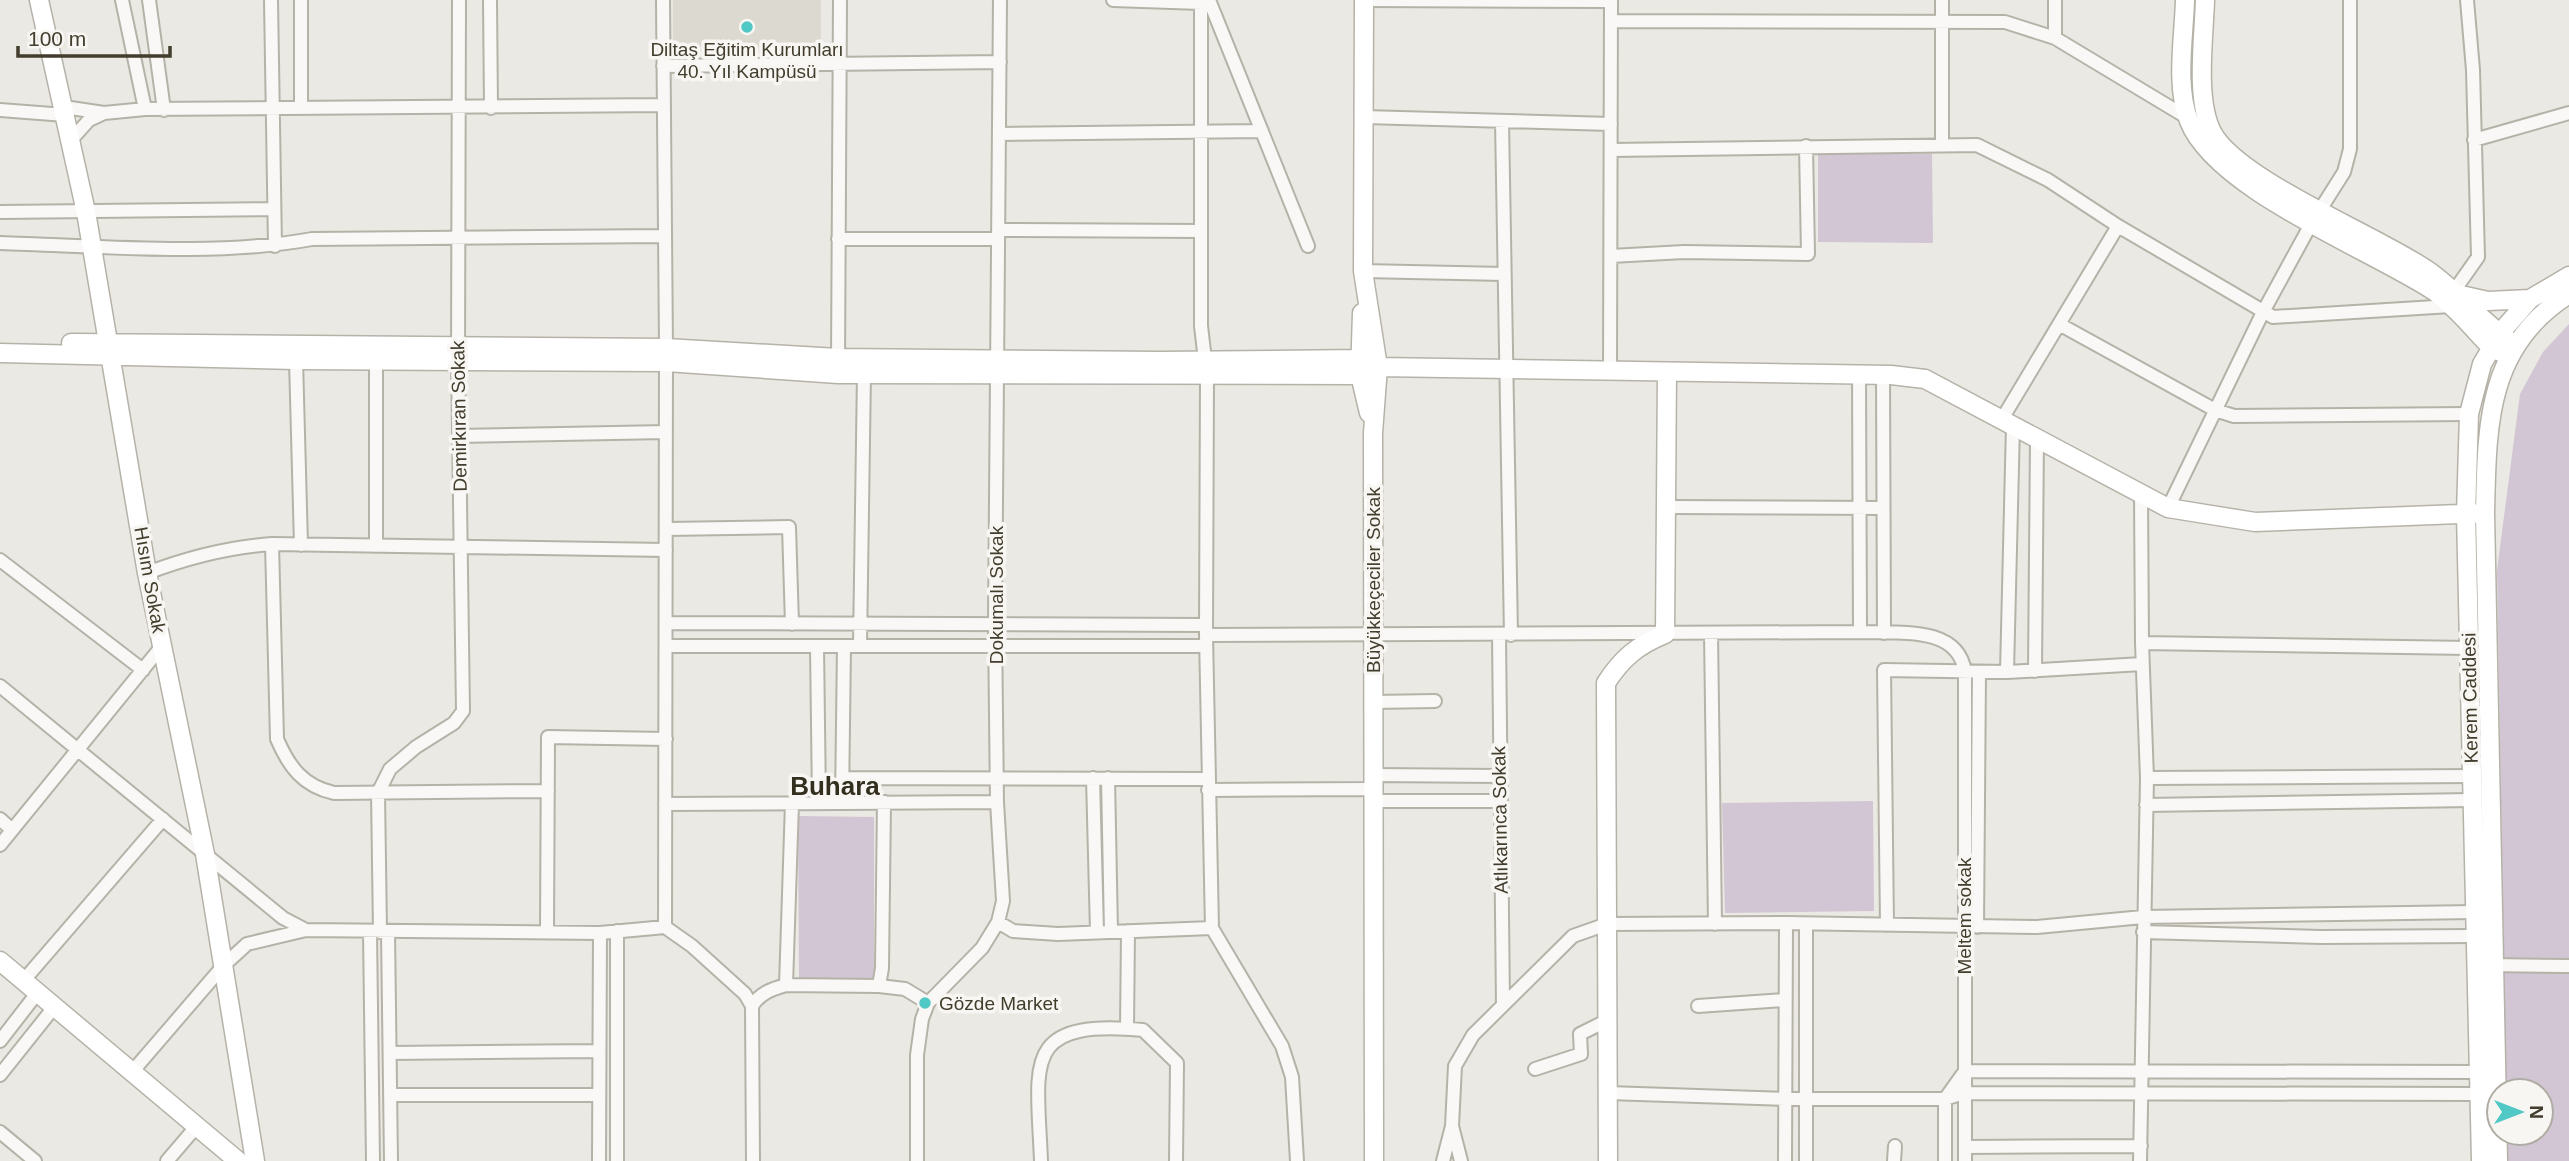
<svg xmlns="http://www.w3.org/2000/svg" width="2569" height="1161" font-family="Helvetica,sans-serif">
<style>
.built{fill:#dcd9d1}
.green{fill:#d2c5d4}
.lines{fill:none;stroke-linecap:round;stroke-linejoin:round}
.street-casing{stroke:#b5b2a8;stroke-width:16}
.secondary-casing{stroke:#b5b2a8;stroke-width:21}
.street{stroke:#f9f8f6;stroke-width:12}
.secondary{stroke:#fff;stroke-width:18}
.poi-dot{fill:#50c8c6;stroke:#f8f6f3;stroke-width:2.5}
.labels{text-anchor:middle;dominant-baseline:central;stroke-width:7;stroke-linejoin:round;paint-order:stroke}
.poi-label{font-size:19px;fill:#423d2c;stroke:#f8f6f3}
.street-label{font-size:19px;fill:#423d2c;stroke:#f8f6f3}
.district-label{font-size:26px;font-weight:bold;fill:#332f1e;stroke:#f8f6f3}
</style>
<rect width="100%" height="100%" fill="#ebe9e3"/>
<!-- built -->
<path class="built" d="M673 0H821V53L673 54Z"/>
<!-- green -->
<path class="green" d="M1818 153 1932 154 1933 243 1818 242Z
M2569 324V1161H2507L2506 1133H2541V1091H2506L2497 570 2520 394 2543 352Z
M1873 801 1874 911 1725 913 1722 803Z
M798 816 874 817V980L799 981Z"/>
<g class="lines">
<!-- street casing -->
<g class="street-casing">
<path id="street" d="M122 0 145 109
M149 0 164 110
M271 0 275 246
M301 0V108
M490 0 491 108
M663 0 666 348 665 927
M1113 0 1201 3
M1201 0V326L1207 377 1206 635 1212 928 1282 1046 1292 1077 1297 1161
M1209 0 1308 246
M1364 0 1611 1
M1611 21 2005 22 2055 38 2188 118
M2055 38V0
M663 66 1000 62
M64 107 104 113 145 109 664 105
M0 110 65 115
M1364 117 1611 124
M1502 121 1511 635
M999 134 1262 131
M71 140 89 120 104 113
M2474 140 2569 113
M1942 144V0
M1611 150 1977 145 2048 180 2118 226 2273 317 2451 306
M2320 210 2344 172 2350 149V0
M0 212 274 209
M998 230 1201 231
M838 239H998
M0 243C100 246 214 257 312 239L665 236
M1611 256 1684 252 1808 254 1806 146
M1363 271 1504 274
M2454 291 2478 257 2473 70 2467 0
M2059 324 2215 410 2234 416 2469 414
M296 360 301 545
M838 364 840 0
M1610 371 1611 0
M1859 375 1860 632
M1883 375 1884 633
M2002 419 2118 226
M459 436 666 432
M1667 507 1883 508
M2168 508 2263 312 2311 224
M666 529 789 527 792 624
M272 544 277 739C289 767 303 786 334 793L548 791
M376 546V360
M0 560 143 670
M147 573C189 557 228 547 272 544L666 550
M666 623 1206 625
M1711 633 1715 924
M1206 635 1860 632C1896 634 1958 624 1965 672V1161
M1499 635 1503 1005
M2142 643 2469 648
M666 646H1206
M817 646 819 802
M860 646 864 373
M2035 671 2037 438
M2007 672 2013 425
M0 686 283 918 306 930 600 933 665 927 692 946 745 994 752 1006 753 1161
M1373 702 1435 701
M1373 775 1500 776
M843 778 1208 779
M1093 778 1097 932
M1108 778 1111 932
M2147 778 2472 776
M1208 790 1373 789
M1373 801H1500
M842 802 844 646
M665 804 997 802
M2146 805 2473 800
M0 819 12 830
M0 845 162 646
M998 922 1013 931 1058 934 1212 928
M1806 924V1161
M1887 925 1884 670 2007 672 2142 664
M1977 927 1979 672
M547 931 548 737 666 739
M370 932 373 1161
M380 932 378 793 390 769 416 747 454 723 463 711 458 360 459 0
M388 932 391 1161
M2143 932 2321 937 2476 936
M2487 965 2569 966
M24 980 163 819
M786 985 879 986 905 989 928 1003
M879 986 882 968 884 802
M752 1006C760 993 772 989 786 985L792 803
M1698 1006 1785 1000
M1127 1029 1128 931
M0 1041 38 992
M390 1053 599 1051
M1535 1069 1581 1054 1580 1034 1608 1020
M132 1072 224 965 247 944 306 930
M0 1075 55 1006
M1608 1093 1784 1099H1945L1965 1071 2479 1072
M391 1095H599
M1452 1126 1455 1066 1473 1035 1573 936 1607 924 1786 923 2037 927 2143 917 2475 912
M0 1132 35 1161
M1965 1147 2141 1146
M167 1161 196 1127
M599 1161 600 933
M617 1161V931
M917 1161V1055L922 1019 928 1003 982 948 998 922 1003 901 997 802 995 625 1000 0
M1041 1161C1037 1062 1021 1019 1143 1030L1177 1063 1176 1161
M1443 1161 1452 1126 1461 1161
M1785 1161 1786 923
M1894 1161 1895 1146
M1945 1161V1099L1963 1093 2480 1094
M2140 1161 2147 778 2142 643 2141 493"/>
</g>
<!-- secondary casing -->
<g class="secondary-casing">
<path id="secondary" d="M39 0 86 212 147 573 205 854 255 1161
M1364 0 1363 271 1378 367 1373 433 1374 1161
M2185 0C2184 37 2175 86 2189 121 2216 190 2372 250 2434 291 2455 306 2473 329 2491 347L2500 352
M2205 0C2204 37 2195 99 2212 132 2237 180 2378 236 2427 270 2456 290 2479 319 2507 339
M2461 295 2488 301 2530 299
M1362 313 1360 375 1369 413
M71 343 666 348 838 358 1160 361 1360 359 1378 367
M0 353 296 360 666 362 838 374 1360 375 1378 367 1891 375 1925 379 2168 508 2255 522 2485 513
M0 961 238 1161
M1608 1161 1606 683C1622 658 1638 645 1665 634L1667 372
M2481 1161 2466 514 2469 414 2482 364 2501 332 2530 299 2569 276
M2498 1161 2485 513C2487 426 2486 346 2569 294"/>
</g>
<!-- street -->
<use href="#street" class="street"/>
<!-- secondary -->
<use href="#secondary" class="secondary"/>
</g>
<!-- markers -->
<g class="poi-dot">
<circle cx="747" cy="27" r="7"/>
<circle cx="925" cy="1003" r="7"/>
</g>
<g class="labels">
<!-- poi labels -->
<g class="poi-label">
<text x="747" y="49">Diltaş Eğitim Kurumları<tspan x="747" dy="22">40. Yıl Kampüsü</tspan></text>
<text x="939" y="1003" text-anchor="start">Gözde Market</text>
</g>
<!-- street labels -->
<g class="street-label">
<text transform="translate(459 416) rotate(-91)">Demirkıran Sokak</text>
<text transform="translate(150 580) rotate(80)">Hısım Sokak</text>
<text transform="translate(1373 580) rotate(-90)">Büyükkeçeciler Sokak</text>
<text transform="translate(996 595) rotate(-90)">Dokumalı Sokak</text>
<text transform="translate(2470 698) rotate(-91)">Kerem Caddesi</text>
<text transform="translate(1500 820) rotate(-91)">Atlıkarınca Sokak</text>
<text transform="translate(1964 916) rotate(-90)">Meltem sokak</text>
</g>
<!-- district labels -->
<g class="district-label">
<text x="835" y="786">Buhara</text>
</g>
</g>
<!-- north arrow -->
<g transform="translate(2520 1112) rotate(90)"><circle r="33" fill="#f8f6f3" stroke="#afaca3" stroke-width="2"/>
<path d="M0-5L12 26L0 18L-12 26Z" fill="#50c8c6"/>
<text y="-10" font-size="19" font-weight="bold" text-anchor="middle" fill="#423d2c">N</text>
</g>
<!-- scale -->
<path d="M18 46v10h152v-10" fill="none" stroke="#423d2c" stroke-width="3.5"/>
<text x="28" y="46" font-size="21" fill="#423d2c" stroke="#f8f6f3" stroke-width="5" paint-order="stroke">100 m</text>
</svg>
